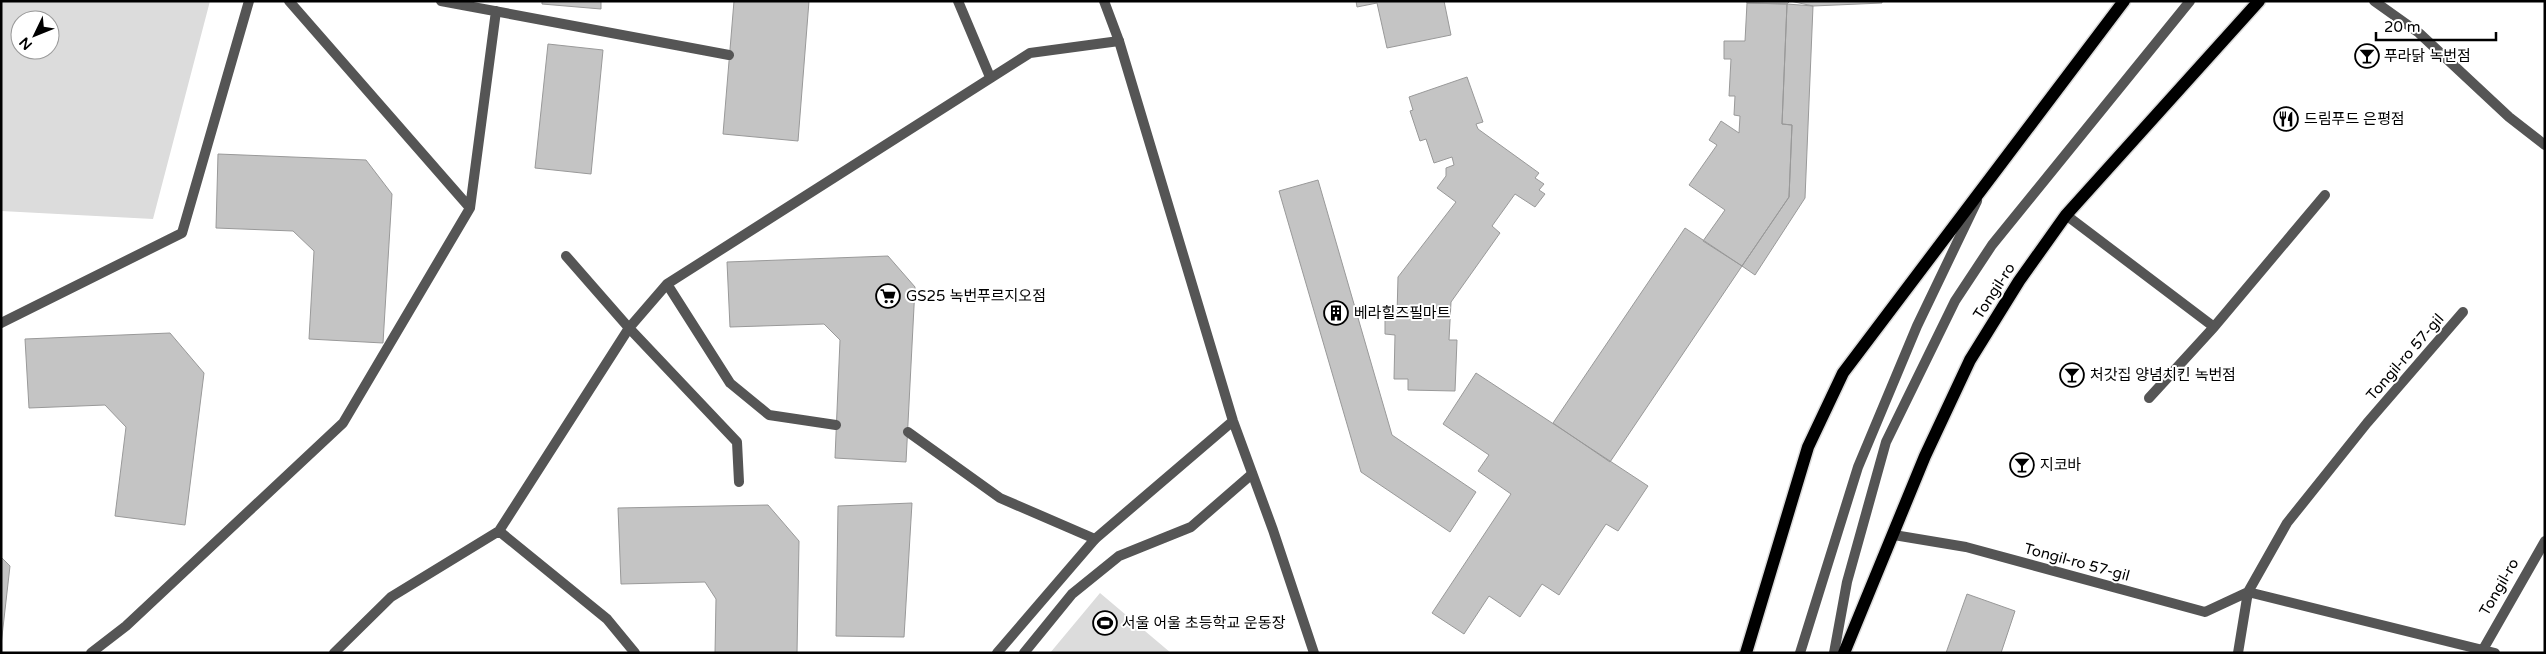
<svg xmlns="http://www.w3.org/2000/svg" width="2546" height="654" font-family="'Varela Round','Noto Sans KR',sans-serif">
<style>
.green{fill:#dcdcdc;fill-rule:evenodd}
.building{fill:#c4c4c4;stroke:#999}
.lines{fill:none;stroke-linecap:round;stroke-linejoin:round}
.primary-casing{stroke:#dbdbdb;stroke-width:15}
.lane{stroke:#555;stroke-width:10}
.street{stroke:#555;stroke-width:10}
.primary{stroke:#000;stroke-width:12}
.labels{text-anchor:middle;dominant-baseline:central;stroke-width:4;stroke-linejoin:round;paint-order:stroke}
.poi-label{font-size:15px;fill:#000;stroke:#fff;text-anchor:start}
.street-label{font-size:15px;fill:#000;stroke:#fff}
</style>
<rect width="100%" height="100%" fill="#fff"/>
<!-- green -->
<path class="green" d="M1 1H210L153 219 1 211ZM20 20H50V50H20Z
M1100 593 1171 653H1050Z"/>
<!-- building -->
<path class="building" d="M542 1H601V9L542 4Z
M734 1H809L798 141 723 134Z
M1356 1H1444L1451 35 1387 48 1377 3 1357 7Z
M1746 1H1790L1787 4 1747 3Z
M1790 1H1882V3L1813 6Z
M1747 3 1787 4 1782 124 1792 125 1789 197 1742 266 1703 241 1725 210 1689 185 1717 145 1709 140 1721 121 1739 133 1740 116 1734 115 1735 96H1729L1731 59H1724V41H1745Z
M1787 4 1813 6 1805 198 1755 275 1742 266 1789 197 1792 125 1782 124Z
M548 44 603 50 591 174 535 168Z
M1467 77 1483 122 1476 124 1478 129 1539 173 1535 178 1544 184 1539 190 1545 194 1535 207 1515 194 1492 226 1500 233 1451 302 1449 340H1457L1455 391 1408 390V379H1394L1395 335 1385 334V315H1397L1398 277 1456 202 1437 188 1446 176V168L1454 165 1452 157 1434 163 1426 139 1420 141 1410 111 1413 110 1409 97Z
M218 154 366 160 392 194 383 343 309 339 314 251 293 231 216 228Z
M1318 180 1392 435 1476 492 1450 532 1361 472 1279 191Z
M1685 228 1742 266 1610 462 1553 423Z
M888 256 915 287 906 462 835 458 840 340 824 324 730 327 727 262Z
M170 333 204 373 185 525 115 516 126 427 105 405 29 408 25 339Z
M1476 373 1648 486 1618 531 1606 524 1559 595 1542 584 1520 617 1489 596 1464 634 1432 613 1511 494 1478 471 1489 455 1443 424Z
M912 503 904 637 836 636 838 506Z
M768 505 799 541 797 653H715L716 599 705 582 621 584 618 508Z
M1 557 10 566 1 645Z
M1967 594 2015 611 2001 653H1946Z"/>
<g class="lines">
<!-- primary casing -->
<g class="primary-casing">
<path id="primary" d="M1746 653 1808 447 1843 373 2124 1
M1844 653 1925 456 1970 360 2019 281 2066 215 2259 1"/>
</g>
<!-- lane -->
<path class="lane" d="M289 1 470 208
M441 1 729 55
M958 1 990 77
M2066 215 2214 327
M566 256 629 328 737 442 739 482
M667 284 730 383 769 415 836 425
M1 323 182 233 249 1
M2149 398 2214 327 2325 195
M908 432 1000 498 1095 539
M499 531 607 619 635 653
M91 653 126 626 343 423 470 208 496 11
M334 653 391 597 499 531 629 328 667 284 1030 53 1119 41
M1024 653 1072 594 1119 556 1191 527 1252 474
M1800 653 1858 467 1917 326 1977 201
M1834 653 1847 582 1886 442 1955 301 1992 245 2190 1"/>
<!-- street -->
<path class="street" d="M1104 1 1119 41 1233 421 1273 530 1314 653
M2374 1 2419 33 2509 117 2545 145
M2463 312 2367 423 2287 523 2248 592 2495 653
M1894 535 1966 547 2205 612 2248 592 2238 653
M997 653 1095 539 1233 421
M2481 653 2545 541"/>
<!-- primary -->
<use href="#primary" class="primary"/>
</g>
<!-- icons -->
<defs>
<g id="bar-ring" transform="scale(1.25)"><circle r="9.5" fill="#fff" stroke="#000" stroke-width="1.5"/><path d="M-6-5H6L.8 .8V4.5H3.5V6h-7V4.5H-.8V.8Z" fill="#000"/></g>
<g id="restaurant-ring" transform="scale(1.25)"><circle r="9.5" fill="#fff" stroke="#000" stroke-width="1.5"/><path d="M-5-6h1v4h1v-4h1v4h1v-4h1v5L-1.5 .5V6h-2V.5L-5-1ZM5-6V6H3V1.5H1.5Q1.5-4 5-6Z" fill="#000"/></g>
<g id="supermarket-ring" transform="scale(1.25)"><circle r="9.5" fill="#fff" stroke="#000" stroke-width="1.5"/><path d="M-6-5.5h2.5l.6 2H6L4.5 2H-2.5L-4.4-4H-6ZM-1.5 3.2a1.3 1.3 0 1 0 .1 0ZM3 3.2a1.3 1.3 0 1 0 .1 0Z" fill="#000"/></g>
<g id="building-ring" transform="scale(1.25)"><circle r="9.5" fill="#fff" stroke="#000" stroke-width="1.5"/><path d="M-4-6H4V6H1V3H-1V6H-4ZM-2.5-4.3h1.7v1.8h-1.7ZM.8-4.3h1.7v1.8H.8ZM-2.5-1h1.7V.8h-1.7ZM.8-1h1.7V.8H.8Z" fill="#000"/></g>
<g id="stadium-ring" transform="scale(1.25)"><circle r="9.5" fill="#fff" stroke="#000" stroke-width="1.5"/><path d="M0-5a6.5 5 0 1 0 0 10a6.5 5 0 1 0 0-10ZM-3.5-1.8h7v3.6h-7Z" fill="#000"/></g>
</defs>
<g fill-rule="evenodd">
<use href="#bar-ring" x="2367" y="56"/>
<use href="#restaurant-ring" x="2286" y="119"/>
<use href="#supermarket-ring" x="888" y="296"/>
<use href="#building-ring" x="1336" y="313"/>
<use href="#bar-ring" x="2072" y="375"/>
<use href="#bar-ring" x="2022" y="465"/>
<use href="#stadium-ring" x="1105" y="623"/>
</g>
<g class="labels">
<!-- poi labels -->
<g class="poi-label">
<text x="2384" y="56">푸라닭 녹번점</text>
<text x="2304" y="119">드림푸드 은평점</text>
<text x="906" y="296">GS25 녹번푸르지오점</text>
<text x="1354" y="313">베라힐즈필마트</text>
<text x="2090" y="375">처갓집 양념치킨 녹번점</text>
<text x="2040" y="465">지코바</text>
<text x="1122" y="623">서울 어울 초등학교 운동장</text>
</g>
<!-- street labels -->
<g class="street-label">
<text transform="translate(1994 291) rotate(-57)">Tongil-ro</text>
<text transform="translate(2405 357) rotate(-49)">Tongil-ro 57-gil</text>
<text transform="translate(2077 562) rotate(15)">Tongil-ro 57-gil</text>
<text transform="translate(2499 587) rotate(-60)">Tongil-ro</text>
</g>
</g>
<!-- border -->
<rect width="2546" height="654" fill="none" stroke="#000000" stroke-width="5"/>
<!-- north arrow -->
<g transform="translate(35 35) rotate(227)"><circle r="24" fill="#ffffff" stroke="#999999"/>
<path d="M0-4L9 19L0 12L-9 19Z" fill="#000000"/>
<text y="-8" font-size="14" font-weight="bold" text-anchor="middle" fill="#000000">N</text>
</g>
<!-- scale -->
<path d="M2376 32v8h120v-8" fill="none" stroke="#000000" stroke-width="2.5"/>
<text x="2384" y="32" font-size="15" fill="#000000" stroke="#ffffff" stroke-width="4" paint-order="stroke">20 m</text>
</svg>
